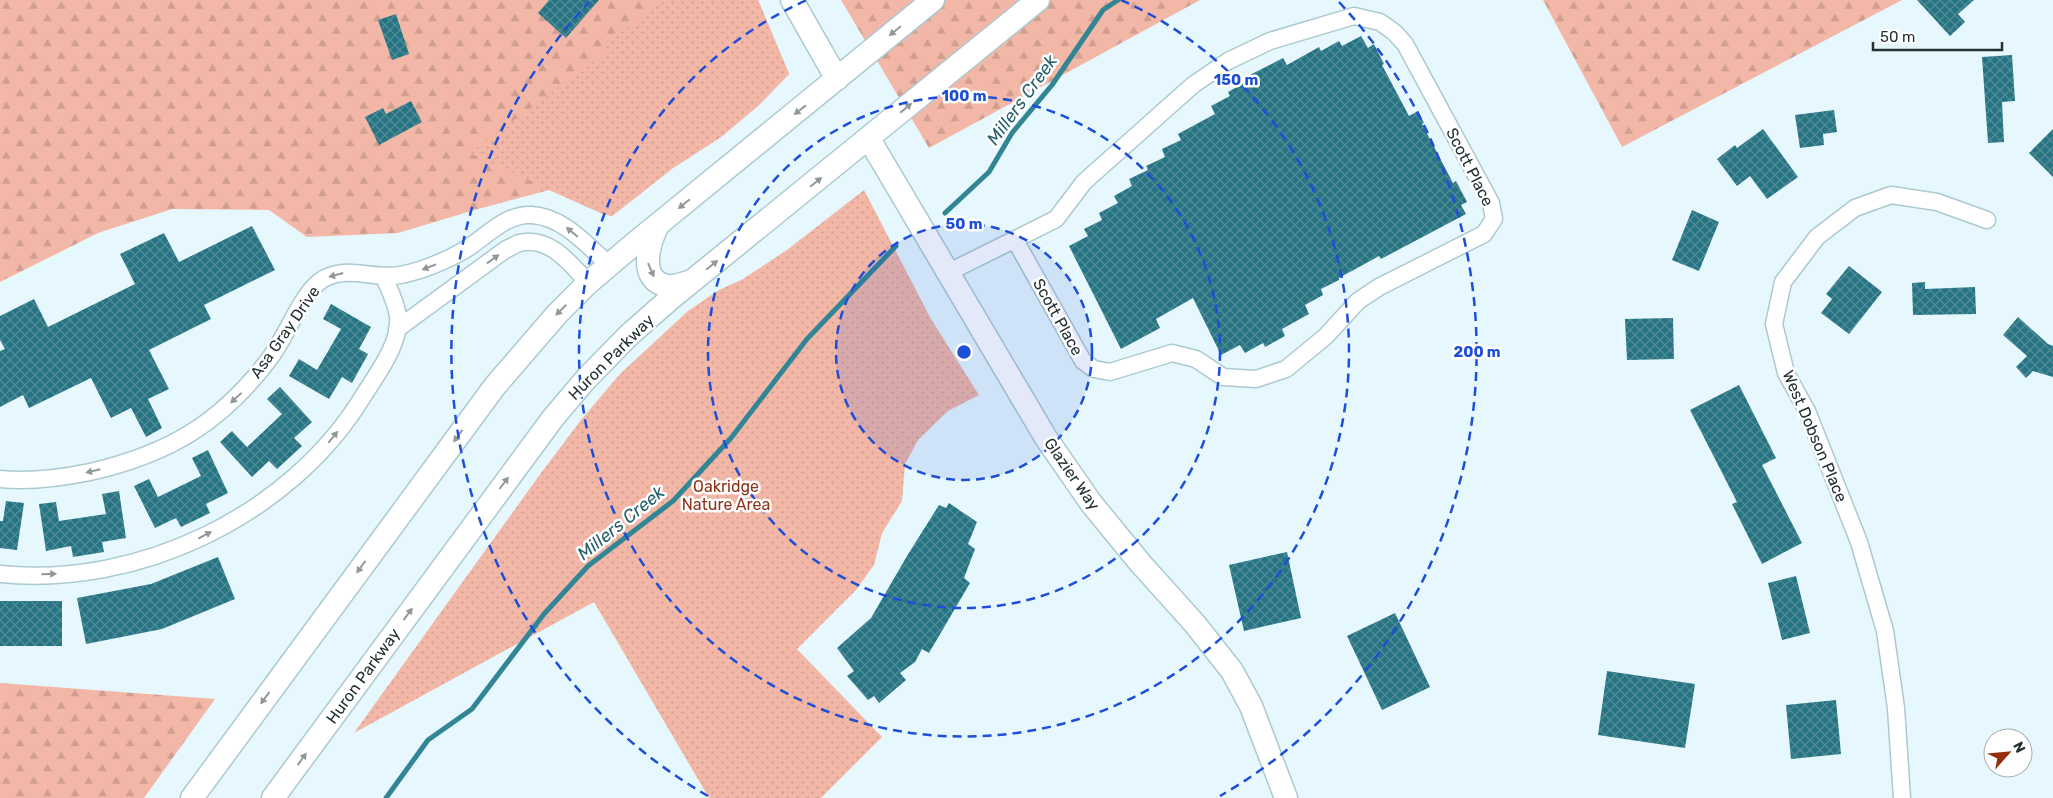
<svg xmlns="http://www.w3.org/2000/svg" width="2053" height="798" font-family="Rubik,sans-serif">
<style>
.forest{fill:url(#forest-firs)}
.park{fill:url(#park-dots)}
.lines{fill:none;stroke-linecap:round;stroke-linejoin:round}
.stream{stroke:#318594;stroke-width:5}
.building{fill:url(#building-cross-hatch)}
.street-casing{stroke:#abc9d0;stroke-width:19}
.secondary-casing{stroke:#abc9d0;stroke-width:25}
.street{stroke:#fff;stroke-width:16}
.secondary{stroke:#fff;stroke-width:22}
.oneway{fill:#929899}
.ring{fill:none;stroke:#1d4ed8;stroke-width:2.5;stroke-dasharray:9 6}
.labels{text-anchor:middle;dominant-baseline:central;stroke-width:5;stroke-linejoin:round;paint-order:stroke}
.street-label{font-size:16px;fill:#243033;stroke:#fff}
.park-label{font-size:16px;fill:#8c3319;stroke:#fff}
.water-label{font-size:18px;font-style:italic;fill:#25616d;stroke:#fff}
.centre{fill:#1d4ed8;stroke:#fff;stroke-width:2.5}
.ring-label{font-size:15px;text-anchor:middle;font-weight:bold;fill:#1d4ed8;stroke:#fff;stroke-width:5;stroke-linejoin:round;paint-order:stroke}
</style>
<defs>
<pattern id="forest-firs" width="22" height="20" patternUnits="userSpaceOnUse" patternTransform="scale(1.25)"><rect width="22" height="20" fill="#f2b7a6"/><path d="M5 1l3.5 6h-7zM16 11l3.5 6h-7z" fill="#cf9e8f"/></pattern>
<pattern id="park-dots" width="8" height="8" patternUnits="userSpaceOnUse" patternTransform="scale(1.25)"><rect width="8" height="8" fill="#f2b7a6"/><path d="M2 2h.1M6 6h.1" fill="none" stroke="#cf9e8f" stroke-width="1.8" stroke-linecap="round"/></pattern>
<pattern id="building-cross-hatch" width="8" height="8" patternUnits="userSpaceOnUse" patternTransform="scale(1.25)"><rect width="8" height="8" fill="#257483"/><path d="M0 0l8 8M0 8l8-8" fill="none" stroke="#538b96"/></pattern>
</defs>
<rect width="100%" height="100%" fill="#e6f8fd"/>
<!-- forest -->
<path class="forest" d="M0 0H758L789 74 759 105 721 137 673 168 612 216 603 214 549 190 478 209 398 233 307 237 269 210 172 209 98 233 0 282Z
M841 0H1200L929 148Z
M1543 0H1902L1622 147Z
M0 683 215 699 144 798H0Z"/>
<!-- park -->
<path class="park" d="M665 0H758L789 74 759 105 721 137 673 168 612 216 603 214 470 153 605 53 601 47Z
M864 190 931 319 979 395 948 411 918 440 905 464 902 501 882 533 874 565 856 590 797 649 882 737 821 798H709L594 602 354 733 541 473 581 420 620 374 688 311 719 290 743 279 787 250Z"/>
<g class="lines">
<!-- stream -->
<path class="stream" d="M945 213 989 172 1012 133 1052 85 1103 10 1118 0
M386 798 428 740 472 709 544 614 588 566 673 501 731 438 807 339 896 246"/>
</g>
<!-- building -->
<path class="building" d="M549 0H599L566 38 538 13Z
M1917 0H1974L1958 14 1965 22 1950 36Z
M396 14 409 54 392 60 378 20Z
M1361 36 1368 48 1374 44 1384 64 1382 65 1409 116 1418 111 1424 123 1422 124 1453 183 1456 181 1467 202 1461 205 1466 214 1381 259 1379 256 1339 278V280L1321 289 1323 295 1305 305 1309 314 1282 329 1285 336 1265 347 1263 343 1245 353 1240 345 1221 355 1193 298 1156 319 1160 328 1121 349 1069 246 1088 236 1084 229 1102 220 1099 213 1118 203 1114 196 1132 186 1129 179 1148 170 1146 166 1165 157 1162 149 1181 140 1178 134 1215 114 1211 106 1230 96 1228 92 1246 82 1244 78 1283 58 1287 65 1319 47 1321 51 1339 41 1342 46Z
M2012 55 2015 101 2002 102 2004 142 1988 143 1982 57Z
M411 101 422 122 379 145 365 117 383 108 386 114Z
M1834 110 1837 132 1823 134 1824 145 1800 148 1795 115Z
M1763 129 1798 177 1767 199 1750 176 1737 186 1717 159 1735 145 1737 148Z
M2053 129V177L2029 153Z
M1692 210 1719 222 1699 271 1672 260Z
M252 226 275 270 204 305 211 319 149 350 169 389 148 399 162 428 146 437 131 408 111 418 91 378 29 408 23 395 0 407V351L5 349 0 340V316L34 299 48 327 135 284 120 254 164 233 179 262Z
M1849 266 1882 292 1849 334 1821 313 1832 299 1826 294Z
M1925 282V289L1975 287 1976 314 1913 315 1912 283Z
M331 304 371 327 359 349 368 354 352 383 342 377 329 399 289 376 299 359 317 370 341 329 323 319Z
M2018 317 2048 344 2053 346V377L2033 371 2026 378 2016 367 2027 356 2003 335Z
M1673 318 1674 359 1627 360 1625 319Z
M1739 385 1776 458 1762 465 1802 543 1762 564 1732 504 1737 502 1690 410Z
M280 387 312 422 294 438 302 446 277 469 269 461 252 477 220 442 232 431 247 447 282 414 267 399Z
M208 450 228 493 206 504 210 513 181 527 176 518 155 528 134 486 149 479 158 497 201 476 192 458Z
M119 491 126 538 102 542 104 552 73 557 71 546 46 551 39 504 56 502 59 521 106 514 102 494Z
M6 501 24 503 17 550 0 548V521H3Z
M949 503 977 522 968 544 975 549 964 578 970 583 929 653 922 649 915 662 900 673 906 680 879 703 874 696 868 700 847 676 854 671 837 648 871 618 907 556 939 505 946 508Z
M1287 552 1301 618 1244 631 1229 565Z
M218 557 235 599 162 629 86 644 77 598 151 584Z
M1796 576 1810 633 1782 640 1768 583Z
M0 601H62V646H0Z
M1395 613 1430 687 1382 710 1347 636Z
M1607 671 1695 684 1685 748 1598 735Z
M1836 700 1841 754 1791 759 1786 705Z"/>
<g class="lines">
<!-- street casing -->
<g class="street-casing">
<path id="street" d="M947 273 1056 219 1084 182 1193 85 1228 61 1270 41 1354 16 1380 22 1394 32 1405 44 1491 203 1494 219 1484 234 1379 287 1358 301 1326 336 1286 369 1256 379 1223 377 1196 359 1172 353 1110 372 1094 369 1083 361 1015 240
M397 329 505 250C509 248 514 245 519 243 549 235 571 264 588 283
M0 479C30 482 61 478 90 472 169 454 221 423 270 358 286 337 301 296 319 282 344 263 372 280 400 275 422 271 443 262 463 251 484 239 505 213 532 215 563 217 586 244 609 265
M0 574C138 588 289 516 362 398 376 375 401 344 398 316 396 302 389 289 384 277
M1902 798 1896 708 1885 631 1859 542 1807 411 1786 373 1774 324 1783 282 1817 237 1855 208 1891 195 1937 202 1987 220"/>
</g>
<!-- secondary casing -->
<g class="secondary-casing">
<path id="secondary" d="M792 0 837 79
M869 139 1046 438 1091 503 1141 564 1195 624 1232 671 1251 706 1286 798
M658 225C649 242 637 281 668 286 676 287 684 283 692 281
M192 798 495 386 557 314 588 283 634 244 933 0
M273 798 553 418 586 379 629 335 670 299 1038 0"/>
</g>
<!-- street -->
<use href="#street" class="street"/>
<!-- secondary -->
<use href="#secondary" class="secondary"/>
</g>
<!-- one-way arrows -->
<defs><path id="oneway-solid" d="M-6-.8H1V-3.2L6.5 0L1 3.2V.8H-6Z" transform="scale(1.25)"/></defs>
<g class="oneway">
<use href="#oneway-solid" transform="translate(895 31) rotate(140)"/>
<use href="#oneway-solid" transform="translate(906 108) rotate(-40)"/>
<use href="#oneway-solid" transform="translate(800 110) rotate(142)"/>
<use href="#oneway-solid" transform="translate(816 182) rotate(-39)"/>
<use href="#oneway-solid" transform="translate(684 204) rotate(141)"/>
<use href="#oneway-solid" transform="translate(572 232) rotate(-140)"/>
<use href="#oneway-solid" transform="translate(493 259) rotate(-36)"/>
<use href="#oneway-solid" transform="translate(712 265) rotate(-39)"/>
<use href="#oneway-solid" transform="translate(429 267) rotate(159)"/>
<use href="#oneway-solid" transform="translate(651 270) rotate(67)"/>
<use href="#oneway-solid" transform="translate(336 275) rotate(165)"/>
<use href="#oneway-solid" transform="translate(561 310) rotate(135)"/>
<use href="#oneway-solid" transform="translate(236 398) rotate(137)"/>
<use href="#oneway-solid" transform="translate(458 436) rotate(126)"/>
<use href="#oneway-solid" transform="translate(333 437) rotate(-51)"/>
<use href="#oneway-solid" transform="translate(93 471) rotate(167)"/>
<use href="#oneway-solid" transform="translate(504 483) rotate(-53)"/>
<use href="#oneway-solid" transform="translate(205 535) rotate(-28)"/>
<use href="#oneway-solid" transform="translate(361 567) rotate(126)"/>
<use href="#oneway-solid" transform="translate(49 574) rotate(-1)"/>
<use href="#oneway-solid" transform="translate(408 614) rotate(-54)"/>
<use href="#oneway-solid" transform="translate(265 698) rotate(126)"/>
<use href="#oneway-solid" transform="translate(302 759) rotate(-54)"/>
</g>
<!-- distance rings -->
<circle cx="964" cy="352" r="128" fill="#1d4ed8" fill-opacity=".12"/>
<g class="ring">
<circle cx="964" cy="352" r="128"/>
<circle cx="964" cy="352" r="256"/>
<path d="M1121 0A385 385 0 1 1 807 0"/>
<path d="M708 796A513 513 0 0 1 589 2M1339 2A513 513 0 0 1 1220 796"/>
</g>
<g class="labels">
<!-- street labels -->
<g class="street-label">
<text transform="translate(1470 167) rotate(63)">Scott Place</text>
<text transform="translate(1058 317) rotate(61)">Scott Place</text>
<text transform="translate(285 332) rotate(-55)">Asa Gray Drive</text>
<text transform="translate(611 357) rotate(-45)">Huron Parkway</text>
<text transform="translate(1815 436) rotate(67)">West Dobson Place</text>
<text transform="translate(1072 474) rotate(55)">Glazier Way</text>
<text transform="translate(363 676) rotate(-54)">Huron Parkway</text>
</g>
<!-- park labels -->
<g class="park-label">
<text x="726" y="486">Oakridge<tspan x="726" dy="18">Nature Area</tspan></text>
</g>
<!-- water labels -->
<g class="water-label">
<text transform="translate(1022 100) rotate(-54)">Millers Creek</text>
<text transform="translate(621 523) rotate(-39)">Millers Creek</text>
</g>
</g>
<circle cx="964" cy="352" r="8" class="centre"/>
<g class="ring-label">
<text x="1236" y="85">150 m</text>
<text x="964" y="101">100 m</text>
<text x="964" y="229">50 m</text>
<text x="1477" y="357">200 m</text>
</g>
<!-- north arrow -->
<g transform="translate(2008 753) rotate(63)"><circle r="24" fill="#ffffff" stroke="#a7acad"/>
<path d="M0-4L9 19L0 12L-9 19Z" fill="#952e0d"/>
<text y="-8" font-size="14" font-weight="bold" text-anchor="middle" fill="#243033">N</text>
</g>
<!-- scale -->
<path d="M1873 42v8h129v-8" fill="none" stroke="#243033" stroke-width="2.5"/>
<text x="1880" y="42" font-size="15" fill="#243033" stroke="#ffffff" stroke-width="4" paint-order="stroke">50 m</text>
</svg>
